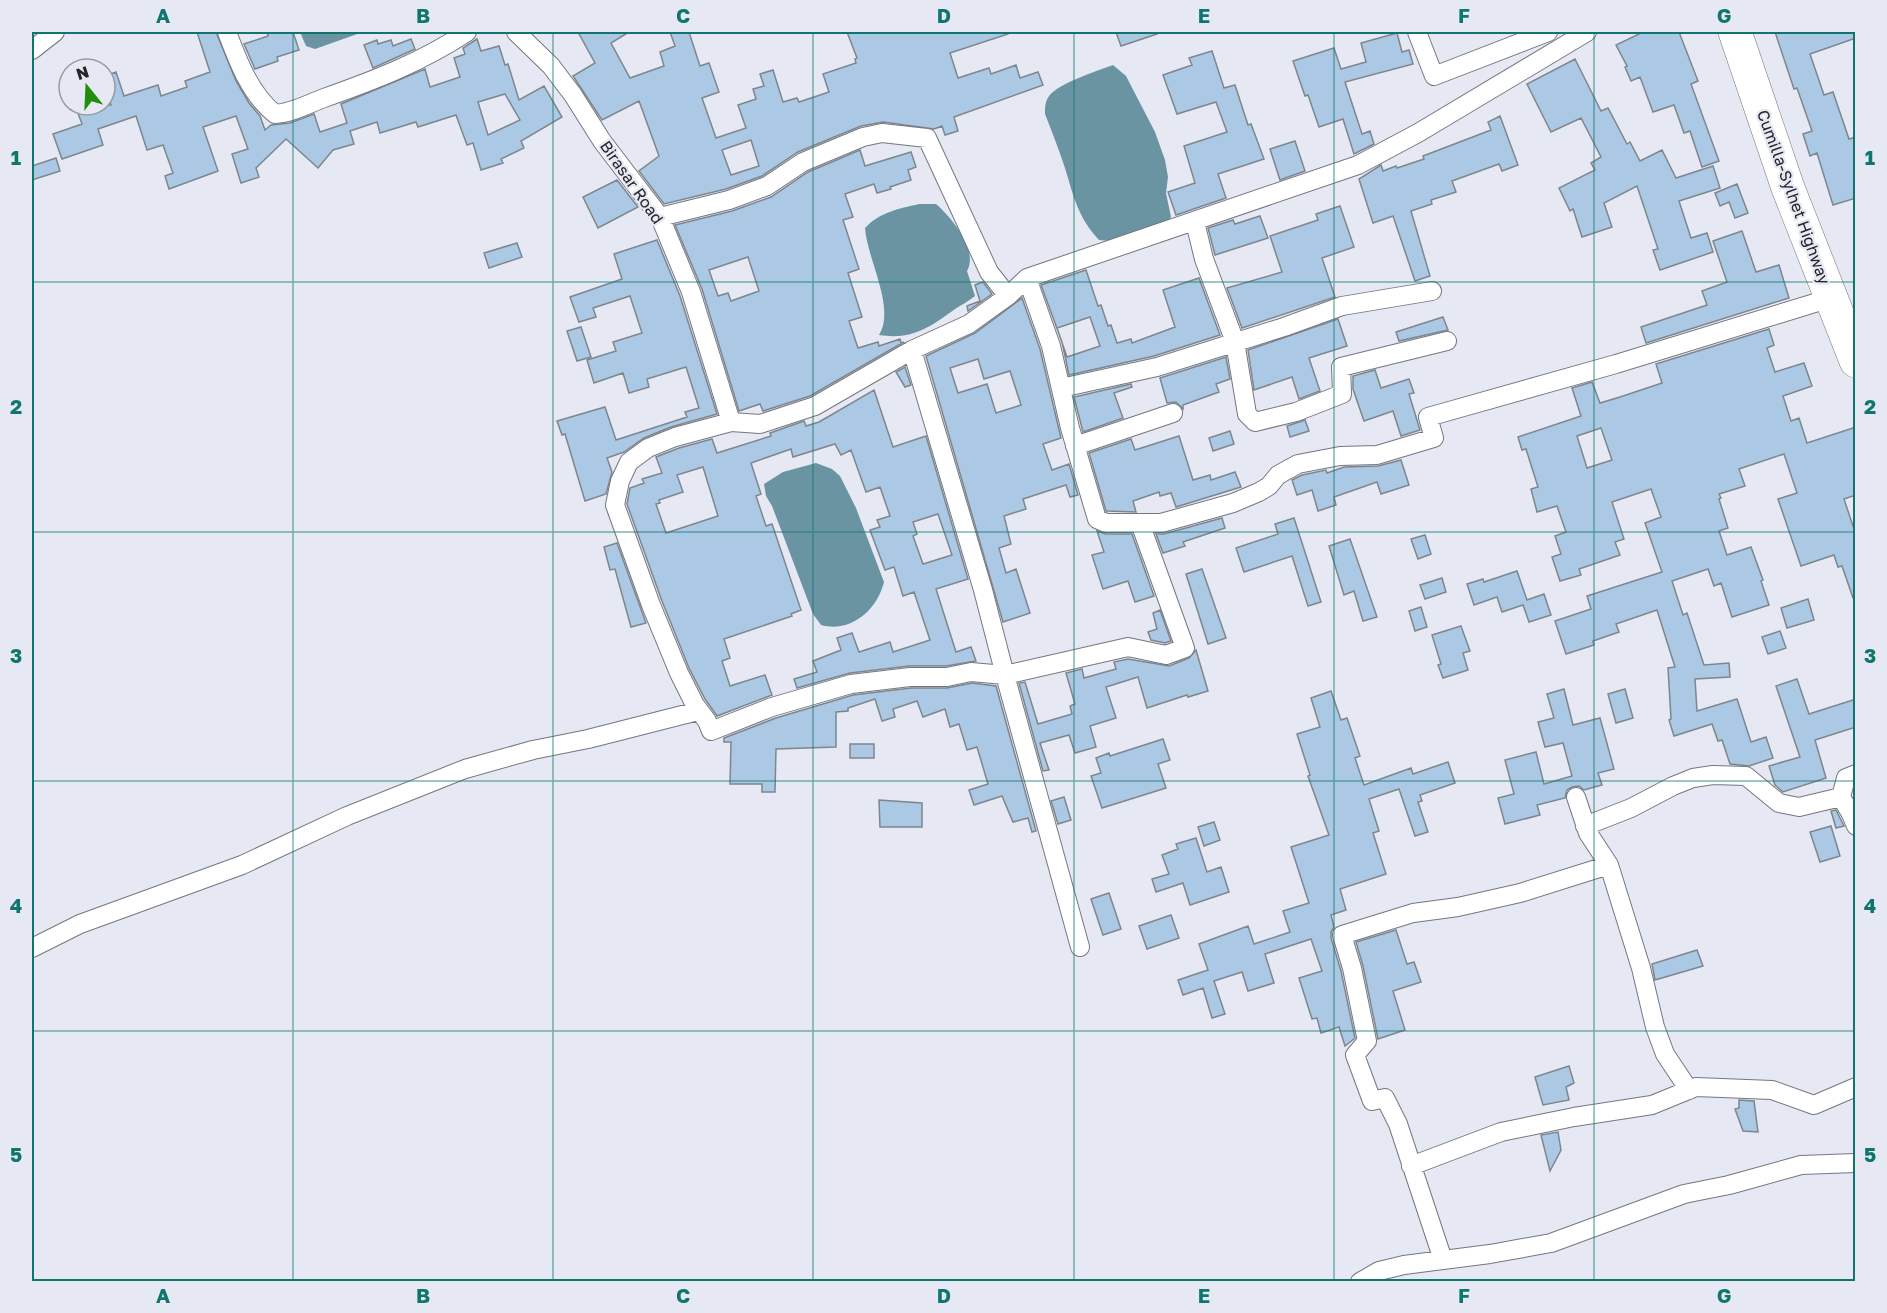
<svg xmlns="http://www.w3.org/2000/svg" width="1887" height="1313" font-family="'Golos Text',sans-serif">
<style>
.water{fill:#6a94a2}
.building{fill:#abc8e4;stroke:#7e868d;stroke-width:1.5;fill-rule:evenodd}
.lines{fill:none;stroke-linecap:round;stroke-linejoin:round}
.street-casing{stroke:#747680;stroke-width:20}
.highway-casing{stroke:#747680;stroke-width:34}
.street{stroke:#fff;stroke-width:18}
.highway{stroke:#fff;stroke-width:33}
.grid{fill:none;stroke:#0f766e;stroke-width:1.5;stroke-opacity:0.55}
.labels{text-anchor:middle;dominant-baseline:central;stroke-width:4.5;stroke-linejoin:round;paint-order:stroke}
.street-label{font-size:16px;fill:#232428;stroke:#e6e9f3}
.neatline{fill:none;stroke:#0f766e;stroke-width:2}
.grid-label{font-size:20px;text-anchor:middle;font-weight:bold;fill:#0f766e}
</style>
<rect width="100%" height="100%" fill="#e6e9f3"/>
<!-- water -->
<path class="water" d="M300 32H363L315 49 306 46Z
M1113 65 1126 76 1155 132 1165 160 1168 177 1166 193 1171 217 1167 222 1110 241 1099 240C1078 217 1074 198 1065 168 1059 150 1052 132 1045 114 1045 107 1045 102 1049 96 1059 83 1097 71 1113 65Z
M919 204H936C951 217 979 250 967 271L975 296C969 301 961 305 955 309 929 328 912 340 879 335 896 308 867 259 865 228 880 212 898 209 919 204Z
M816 463 832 469 840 476 856 508 884 582C877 611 850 633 821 625L813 614 772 506 766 496 764 484 783 472Z"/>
<!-- building -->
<path class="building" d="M197 32H216L236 81 249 103 260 116 265 130 271 125 290 123 314 114 320 132 347 123 341 104 425 69 430 87 460 77 454 58 465 54 463 48 477 39 481 51 499 46 505 65 508 64 519 100 544 86 562 117 521 141 524 148 501 159 503 163 481 170 473 143 467 145 456 115 418 127 416 122 380 133 377 122 350 131 354 144 333 150 318 168 286 139 256 168 259 177 241 183 232 154 248 149 236 116 203 127 218 171 169 189 165 176 173 173 163 145 147 150 136 116 98 129 103 145 62 159 53 134 82 124 75 105H111L105 86V76L116 72 124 96 158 85 161 96 187 87 185 81 210 72ZM505 94 520 120 488 135 478 102Z
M267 32H293L299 50 277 57 278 61 255 69 244 44 268 36Z
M578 32H629L611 43 630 78 664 66 660 52 675 46 670 32H689L700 66 709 63 719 92 702 98 716 138 746 128 738 105 756 99 753 89 764 86 760 74 773 70 783 102 797 98 799 102 829 92 823 74 856 63 855 59 857 58 847 32H1008V34L950 53 958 78 989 68 991 74 1016 65 1020 78 1038 72 1043 85 954 117 958 131 945 135 942 126 934 129 883 122 861 126 798 152 762 176 726 189 664 204 639 171 659 156 639 101 602 120 573 76 595 63ZM751 140 759 166 731 175 722 150Z
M1116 32H1156L1157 34 1121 46Z
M1643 32H1679L1698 81 1691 84 1719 161 1702 167 1690 131 1684 133 1674 105 1653 112 1640 77 1631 81 1625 67 1627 66 1616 45Z
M1775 32H1856V38L1810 54 1824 95 1833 92 1849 139 1856 137V198L1833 205 1817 153 1810 156 1803 134 1812 131 1797 88 1794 89Z
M1397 33 1402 52 1409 50 1413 64 1345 82 1362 134 1370 131 1374 144 1354 154 1343 119 1319 127 1308 95 1305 96 1293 61 1334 48 1341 69 1366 62 1361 43Z
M411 39 415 49 373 68 364 45 377 40 378 44 391 40 393 46Z
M1212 51 1224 88 1235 85 1248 125 1251 124 1264 159 1218 174 1226 198 1176 215 1168 192 1195 183 1184 146 1227 132 1216 102 1177 114 1163 75 1192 65 1189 58Z
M1575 59 1601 111 1608 108 1627 144 1630 142 1640 161 1662 150 1676 178 1713 166 1720 188 1679 201 1691 238 1707 233 1713 252 1660 270 1653 250 1658 249 1637 186 1604 203 1612 227 1582 237 1573 209 1570 211 1559 188 1595 170 1591 163 1601 157 1581 118 1551 132 1527 84Z
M1500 116 1518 165 1502 171 1499 164 1452 181 1456 192 1431 200 1432 204 1411 211 1430 276 1415 281 1393 216 1373 223 1359 179 1381 165 1383 171 1396 166 1397 168 1424 159 1423 156 1491 130 1488 122Z
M1295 141 1305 171 1280 180 1270 149Z
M860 150 865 166 911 152 916 167 908 170 911 180 890 187 891 189 877 193 874 184 845 194 853 217 843 220 859 269 848 273 862 317 849 321 858 348 878 342 879 346 900 339 901 343 904 342 810 396 763 411 760 404 739 411 702 289 675 225 732 211 771 197 808 172ZM748 257 759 291 731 301 728 293 718 296 709 270Z
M56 158 60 171 32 180V166Z
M617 180 638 207 598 228 583 197Z
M1737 184 1748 213 1735 218 1729 202 1720 206 1715 193Z
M1340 206 1354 247 1322 258 1335 297 1242 328 1227 288 1282 272 1270 236 1318 220 1316 214Z
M1260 216 1268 238 1215 255 1208 228 1233 220 1235 224Z
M1742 231 1756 272 1779 265 1789 298 1646 343 1641 327 1707 305 1702 291 1727 282 1713 241Z
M657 240 680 296 717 414 671 427 644 438 624 452 607 458 612 472 606 494 585 501 565 434 562 435 557 421 605 407 616 440 687 417 685 412 699 408 686 367 647 379 649 387 629 393 623 373 594 383 587 360 616 351 613 342 642 333 630 296 593 308 596 317 579 322 570 297 622 279 614 254Z
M517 243 522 257 489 268 484 253Z
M1086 270 1098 306 1101 305 1108 326 1111 325 1117 343 1131 339 1132 343 1175 327 1163 290 1199 278 1220 335 1154 356 1069 375 1062 342 1041 285ZM1090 317 1100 346 1067 357 1057 328Z
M983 282 992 294 968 311 967 306 980 301 975 285Z
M1022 298 1040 349 1061 438 1043 444 1052 470 1069 464 1078 495 1070 497 1066 485 1023 499 1026 509 1004 516 1011 544 999 548 1006 573 1016 569 1030 613 1003 622 926 356 975 333ZM978 359 984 379 1010 371 1021 405 996 413 987 384 958 393 950 368Z
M1443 317 1448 330 1399 341 1396 332Z
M1338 319 1347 346 1309 358 1320 391 1299 399 1292 377 1254 390 1248 350Z
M581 327 591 357 577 361 567 331Z
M1769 329 1774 345 1767 348 1775 372 1804 363 1812 386 1783 396 1791 421 1799 418 1807 443 1856 427V495L1844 499 1856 535V598H1853L1842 566 1838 567 1834 555 1801 566 1778 499 1797 493 1784 454 1739 469 1745 486 1719 494 1721 498 1719 499 1728 528 1719 531 1727 555 1751 547 1763 580 1761 581 1769 605 1732 617 1721 583 1714 586 1708 569 1672 581 1683 615 1687 613 1704 665 1729 663 1730 677 1695 679 1697 711 1737 699 1751 742 1766 737 1773 758 1749 766 1730 764 1722 740 1718 741 1712 724 1674 736 1669 720 1671 719 1668 668 1675 667 1657 610 1616 624 1619 632 1593 641 1594 645 1566 654 1555 621 1591 609 1587 596 1662 572 1645 523 1661 517 1651 489 1612 502 1624 539 1615 542 1620 555 1579 569 1581 575 1560 581 1552 557 1561 554 1555 536 1566 532 1557 506 1537 512 1531 489 1538 487 1526 449 1522 450 1518 437 1581 416 1572 388 1592 382 1600 403 1620 397 1662 383 1656 364ZM1601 428 1612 460 1587 468 1577 436Z
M1226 357 1230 379 1216 384 1219 392 1183 405V409L1176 402 1167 403 1160 378Z
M905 367 911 385 905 387 896 372Z
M1375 370 1381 388 1409 379 1414 393 1409 394 1420 430 1401 436 1393 411 1364 421 1353 389V376Z
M1131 384 1132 387 1114 393 1123 418 1083 432 1074 397Z
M874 390 893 447 926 436 968 579 936 589 956 652 971 647 976 661 946 666H909L850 673 797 688 794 679 817 672 813 661 841 650 837 638 852 633 859 652 890 642 893 652 930 640 914 592 903 596 894 567 885 570 870 530 880 527 877 520 890 516 880 487 866 492 851 450 841 455 835 444 793 457 791 449 751 463 761 494 756 496 766 526 772 524 801 610 791 614 792 616 724 639 730 658 722 661 730 686 765 675 772 695 717 716 705 699 689 668 662 601 627 504 630 488 644 483 642 479 662 473 656 457 679 448 712 439 717 453 771 436 770 433 804 421 806 426 819 422ZM703 467 718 516 666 533 656 504 660 503 659 500 683 492 677 475ZM938 514 952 555 923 564 913 536 917 534 913 522Z
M1305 420 1309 431 1290 437 1287 426Z
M1230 431 1234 444 1213 451 1209 438Z
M1179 436 1193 480 1210 475 1211 480 1235 472 1241 487 1176 507 1171 493 1160 496 1159 492 1133 501 1136 512 1106 511 1089 453 1131 439 1135 450Z
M1401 460 1409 485 1381 494 1377 482 1334 497 1336 505 1318 511 1312 490 1297 495 1292 480 1302 475 1326 470 1327 473 1344 467 1378 466Z
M1222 518 1225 528 1183 542 1185 546 1163 553 1156 534H1164Z
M1294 518 1321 602 1308 606 1292 556 1244 572 1236 548 1278 534 1275 524Z
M1097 531 1106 534H1132L1154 596 1135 602 1128 581 1103 589 1092 555 1104 552Z
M1425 535 1431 554 1418 559 1411 539Z
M1350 539 1377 617 1363 621 1354 591 1344 595 1329 546Z
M617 543 646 623 631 627 615 569 610 570 604 547Z
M1202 569 1226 638 1208 644 1186 574Z
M1517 571 1527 600 1544 594 1551 615 1529 622 1523 605 1502 612 1497 597 1474 605 1467 584 1483 579 1484 582Z
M1442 578 1446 592 1425 599 1420 585Z
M1808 599 1814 620 1787 628 1781 608Z
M1421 607 1427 627 1415 631 1409 611Z
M1160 610 1171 641 1165 643 1151 640 1148 632 1157 629 1153 613Z
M1461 626 1470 651 1463 653 1468 670 1443 678 1438 665 1441 664 1432 635Z
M1780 631 1786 648 1768 654 1762 637Z
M1196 650 1208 691 1188 697 1187 695 1147 708 1138 677 1106 687 1116 718 1090 726 1096 747 1075 753 1069 735 1040 743 1049 770 1043 771 1019 683 1025 682 1038 724 1072 714 1070 706 1075 704 1066 673 1082 669 1084 678 1116 669 1114 662 1128 659 1169 666 1189 658Z
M1797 679 1809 714 1856 699V727L1815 740 1826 778 1783 792 1775 785 1769 766 1800 757 1776 686Z
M972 683 996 686 1036 831 1032 832 1028 818 1013 822 1002 796 974 805 969 790 988 784 977 747 967 750 959 724 950 727 945 709 923 717 917 701 893 709 895 717 882 721 875 699 848 708V711L836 712V747L776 749 775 792H762V784H730L731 742H724V738L776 718 853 695 911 688H947Z
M1564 689 1573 725 1600 718 1614 769 1598 773 1602 785 1584 790 1579 786 1572 787 1567 790 1565 798 1537 805 1540 815 1505 824 1498 798 1514 794 1505 760 1536 752 1544 784 1572 776 1563 743 1545 747 1538 722 1554 718 1547 694Z
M1625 689 1633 718 1616 723 1608 694Z
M1331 691 1341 720 1347 718 1360 756 1355 758 1364 785 1411 768 1413 774 1448 762 1455 783 1420 795 1422 801 1418 802 1428 832 1415 836 1399 789 1369 799 1379 831 1373 833 1386 874 1340 889 1346 910 1331 915 1334 927 1331 932V938L1341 971 1355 1038 1345 1046 1339 1027 1321 1033 1317 1018 1312 1019 1299 978 1322 971 1311 939 1265 954 1274 983 1248 991 1242 972 1214 981 1225 1014 1212 1018 1203 988 1183 995 1178 980 1208 970 1199 944 1248 926 1254 944 1290 932 1283 911 1309 903 1291 847 1329 835 1308 776 1310 775 1297 734 1320 727 1311 698Z
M1163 739 1170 760 1158 764 1166 788 1102 808 1091 776 1101 773 1096 758 1109 753 1110 756Z
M850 744H874V758H850Z
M1064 797 1071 820 1058 824 1051 801Z
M879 800 922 803V827H880Z
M1836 810 1844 826 1836 828 1831 811Z
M1214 822 1220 840 1204 846 1198 827Z
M1831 826 1840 856 1820 862 1810 832Z
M1196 838 1207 872 1221 867 1229 892 1190 905 1183 883 1156 892 1152 879 1169 874 1162 855 1178 849 1176 844Z
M1109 893 1121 929 1103 935 1091 899Z
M1171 915 1179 938 1147 949 1139 926Z
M1396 930 1407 964 1414 962 1421 982 1393 991 1405 1030 1378 1039 1363 966 1356 942Z
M1697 950 1703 966 1655 980 1652 964Z
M1569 1066 1574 1083 1566 1087 1569 1100 1543 1105 1535 1077Z
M1739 1100 1754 1101 1758 1132 1743 1131 1735 1109 1739 1108Z
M1558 1132 1561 1150 1550 1171 1541 1135Z"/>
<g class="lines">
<!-- street casing -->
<g class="street-casing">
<path id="street" d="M227 32C238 61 250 94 275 114 292 113 308 104 324 98 375 80 422 62 467 32
M516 32 551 66 573 95 602 141 660 217 691 292 731 422
M1417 32 1434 76 1548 32
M32 50 55 32
M660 217 729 200 767 186 803 162 863 137 882 133 927 138 989 272 1008 296
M1195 222 1204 259 1235 342 1247 414 1255 422 1296 412 1342 394 1341 367 1447 341
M912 350 983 590 1005 675 1128 647 1166 655 1185 648 1140 523H1106L1097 519 1070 428 1051 346 1027 278
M1061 388 1157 367 1284 327 1342 306 1432 291
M1075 446 1173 413
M1140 523H1161L1233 503 1259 492 1269 486 1278 475 1298 464 1340 456 1377 455 1434 438 1428 417 1616 364 1831 298
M1576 797 1588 833 1609 865 1641 968 1655 1027 1665 1054 1689 1090
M1841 797 1846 778 1856 774
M1585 826 1631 808 1673 786 1693 778 1713 775 1746 776 1779 803 1799 807 1841 797 1851 814 1856 826
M1080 947 1005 675 971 672 947 677H910L851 684 772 707 711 731 707 721 695 705 679 673 651 605 615 505 620 481 629 462 648 448 675 437 731 422 760 424 815 406 912 350 969 324 1008 296 1027 278 1358 165 1418 133 1587 32
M32 948 80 924 242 865 347 816 465 769 533 750 588 739 698 711
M1411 1166 1501 1132 1574 1117 1652 1105 1696 1087 1772 1090 1814 1105 1856 1087
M1443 1260 1398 1124 1385 1098 1372 1101 1355 1055 1367 1041 1352 968 1342 935 1413 913 1458 907 1520 893 1609 865
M1360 1282 1379 1271 1404 1265 1490 1254 1551 1243 1684 1194 1729 1185 1801 1165 1856 1163"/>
</g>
<!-- highway casing -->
<g class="highway-casing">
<path id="highway" d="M1735 32 1788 188 1856 361"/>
</g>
<!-- street -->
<use href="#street" class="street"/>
<!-- highway -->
<use href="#highway" class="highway"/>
</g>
<!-- grid -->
<path class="grid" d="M293 32V1282M553 32V1282M813 32V1282M1074 32V1282M1334 32V1282M1594 32V1282M32 282H1856M32 532H1856M32 781H1856M32 1031H1856"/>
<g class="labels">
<!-- street labels -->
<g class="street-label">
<text transform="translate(632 182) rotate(55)">Birasar Road</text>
<text transform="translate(1794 197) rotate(70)">Cumilla-Sylhet Highway</text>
</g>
</g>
<!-- border -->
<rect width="1887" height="1313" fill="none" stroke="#e6e9f3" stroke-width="66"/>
<!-- north arrow -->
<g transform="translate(87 87) rotate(342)"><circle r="28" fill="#e6e9f3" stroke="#989aa2" stroke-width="1.5"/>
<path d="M0-4.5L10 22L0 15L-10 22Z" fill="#238d0c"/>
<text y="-9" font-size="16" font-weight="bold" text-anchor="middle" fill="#232428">N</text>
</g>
<rect x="33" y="33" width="1821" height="1247" class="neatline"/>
<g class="grid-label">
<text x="163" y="23">A</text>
<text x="423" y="23">B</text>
<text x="683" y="23">C</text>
<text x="944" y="23">D</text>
<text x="1204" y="23">E</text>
<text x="1464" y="23">F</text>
<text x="1724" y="23">G</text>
<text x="16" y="165">1</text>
<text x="1870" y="165">1</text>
<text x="16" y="414">2</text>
<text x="1870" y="414">2</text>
<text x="16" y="663">3</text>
<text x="1870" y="663">3</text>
<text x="16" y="913">4</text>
<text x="1870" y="913">4</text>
<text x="16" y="1162">5</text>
<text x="1870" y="1162">5</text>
<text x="163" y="1303">A</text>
<text x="423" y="1303">B</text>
<text x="683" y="1303">C</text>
<text x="944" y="1303">D</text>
<text x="1204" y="1303">E</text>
<text x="1464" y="1303">F</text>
<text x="1724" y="1303">G</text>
</g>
</svg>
